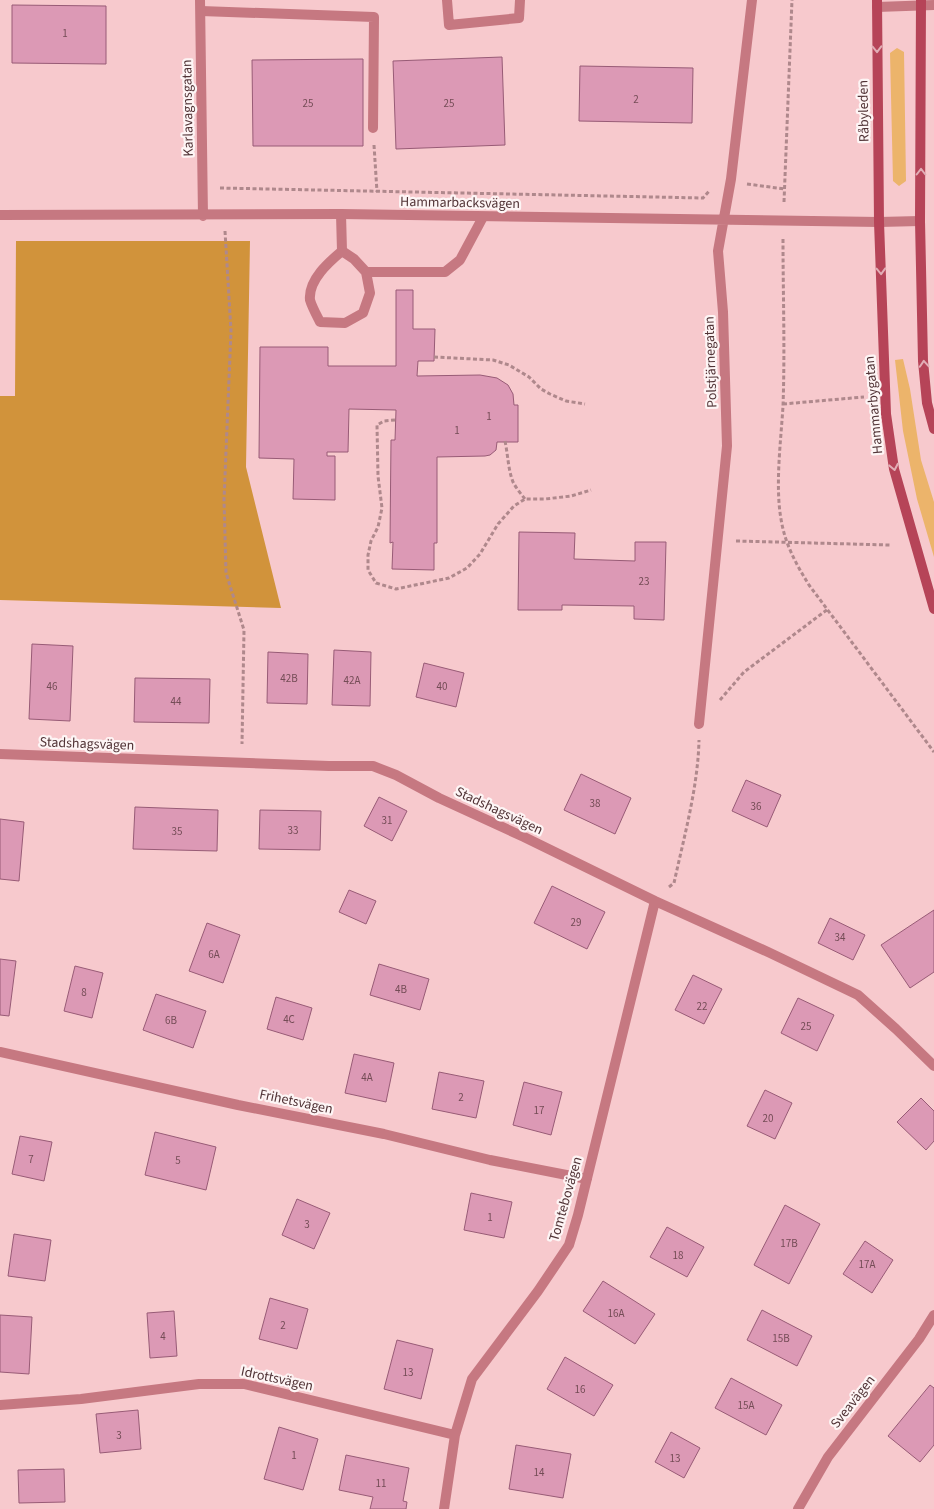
<svg xmlns="http://www.w3.org/2000/svg" width="934" height="1509" font-family="'Source Sans 3',sans-serif">
<style>
.green{fill:#ecb46b}
.forest{fill:#d1933b}
.building{fill:#dc99b5;stroke:#985b76}
.lines{fill:none;stroke-linecap:round;stroke-linejoin:round}
.path{stroke:#af888c;stroke-width:3;stroke-dasharray:4 2.5;stroke-linecap:butt}
.lane{stroke:#c67881;stroke-width:10}
.street{stroke:#c67881;stroke-width:10}
.secondary{stroke:#b64458;stroke-width:10}
.oneway{stroke:#e1aeb6}
.labels{text-anchor:middle;dominant-baseline:central;stroke-width:4.5;stroke-linejoin:round;paint-order:stroke}
.number-label{font-size:11px;fill:#744c56}
.street-label{font-size:14px;fill:#513336;stroke:#fdf5f5}
</style>
<rect width="100%" height="100%" fill="#f7c9cd"/>
<!-- green -->
<path class="green" d="M897 48 904 52 906 181 899 186 893 181 890 53Z
M903 359 910 389 921 460 934 502V557L917 499 903 431 895 360Z"/>
<!-- forest -->
<path class="forest" d="M16 241H250L246 467 281 608 0 600V396H15Z"/>
<!-- building -->
<path class="building" d="M12 5 106 6V64L12 63Z
M502 57 505 145 396 149 393 61Z
M363 59V146H253L252 60Z
M580 66 693 68 692 123 579 121Z
M396 290H413V329H435L434 361H418L417 376 480 375 497 378 508 385 513 394 514 405H518V442H497L496 450 490 455 485 456 437 457V543H434V570L392 569 393 542 390 543 391 440H395L396 410 349 409 348 452H327V456H335V500L293 499 294 459 259 458 260 347H328V366H396Z
M519 532 575 533 574 559 635 561V542H666L664 620 634 619V606L562 605V610H518Z
M32 644 73 646 70 721 29 719Z
M334 650 371 652 370 706 332 705Z
M268 652 308 654 307 704 267 703Z
M424 663 464 673 456 707 416 697Z
M135 678 210 679 209 723 134 722Z
M581 774 631 798 615 834 564 810Z
M746 780 781 795 767 827 732 811Z
M379 797 407 811 392 841 364 826Z
M135 807 218 810 217 851 133 849Z
M260 810 321 811 320 850 259 849Z
M0 819 24 822 19 881 0 879Z
M552 886 605 912 587 949 534 923Z
M349 890 376 901 366 924 339 912Z
M934 910V972L910 988 881 945Z
M830 918 865 935 853 960 818 943Z
M207 923 240 935 223 983 189 971Z
M0 959 16 961 9 1016 0 1015Z
M379 964 429 979 420 1010 370 995Z
M75 966 103 973 92 1018 64 1011Z
M693 975 722 989 704 1024 675 1010Z
M156 994 206 1011 193 1048 143 1030Z
M276 997 312 1008 303 1040 267 1029Z
M798 998 834 1015 817 1051 781 1033Z
M354 1054 394 1063 386 1102 345 1093Z
M439 1072 484 1081 476 1118 432 1109Z
M524 1082 562 1092 551 1135 513 1125Z
M765 1090 792 1103 775 1139 747 1126Z
M921 1098 934 1111V1141L926 1150 897 1122Z
M155 1132 216 1147 206 1190 145 1175Z
M20 1136 52 1142 44 1181 12 1174Z
M471 1193 512 1202 504 1238 464 1230Z
M297 1199 330 1213 314 1249 282 1235Z
M785 1205 820 1224 789 1284 754 1265Z
M667 1227 704 1247 687 1277 650 1257Z
M14 1234 51 1240 45 1281 8 1276Z
M865 1241 893 1260 872 1293 843 1274Z
M603 1281 655 1314 635 1344 583 1311Z
M270 1298 308 1309 297 1349 259 1339Z
M762 1310 812 1336 797 1366 747 1340Z
M174 1311 177 1356 150 1358 147 1313Z
M0 1315 32 1317 29 1374 0 1372Z
M397 1340 433 1349 421 1399 384 1389Z
M565 1357 613 1385 594 1416 547 1389Z
M731 1378 782 1405 766 1435 715 1408Z
M930 1385 934 1388V1445L920 1462 888 1436Z
M138 1410 141 1449 100 1453 96 1414Z
M279 1427 318 1439 303 1490 264 1479Z
M671 1432 700 1448 684 1478 655 1462Z
M516 1445 571 1454 563 1498 509 1489Z
M346 1455 409 1468 403 1501 407 1502 406 1509H370L373 1497 339 1490Z
M64 1469 65 1502 19 1503 18 1470Z"/>
<g class="lines">
<!-- path -->
<path class="path" d="M374 145 377 192
M747 184 785 189
M220 188 703 198 710 190
M784 202 792 0
M225 231 231 331 224 500 226 573 244 630 242 744
M783 239C783 294 785 350 783 406 781 440 775 485 781 519 785 544 796 564 809 585L934 752
M434 357 493 360 509 365 529 377 541 389 550 394 566 401 585 404
M783 404 864 397
M395 420 384 421 377 425 378 476 382 508 378 527 371 541 368 555V570L376 583 396 589 449 578 467 568 480 554 498 524 514 506 525 499H545L571 496 591 490
M505 441C508 455 508 469 513 482 516 488 521 494 525 499
M736 541 890 545
M720 700 744 672 828 609
M669 887 674 883C684 837 698 787 699 740"/>
<!-- lane -->
<path class="lane" d="M447 0 449 25 519 18 520 0
M201 11 374 17 373 128
M341 214 342 251 354 259 366 272H445L460 260 483 217
M342 251C329 262 308 280 310 300 312 307 317 316 320 322L345 323 363 313 370 293 366 272"/>
<!-- street -->
<path class="street" d="M200 0 203 216
M877 7 934 5
M0 215 341 214 879 222 920 221
M699 724 727 446 723 312 718 251 731 179 752 0
M0 754 329 766H373L396 775 439 798 524 837 655 901 768 952 858 995 896 1029 934 1066
M0 1052 238 1105 384 1134 490 1160 587 1179
M0 1405 81 1399 199 1384H244L455 1435
M444 1509 455 1435 472 1379 538 1291 569 1245 578 1215 655 901
M798 1509 828 1457 919 1339 934 1315"/>
<!-- secondary -->
<path class="secondary" d="M877 0 879 222 886 414 894 469 934 609
M921 0 920 221 923 361 927 403 934 429"/>
</g>
<!-- one-way arrows -->
<defs><path id="oneway-chevron" d="M-2-3.5L2.5 0L-2 3.5" fill="none" stroke-width="1.6" stroke-linecap="round" stroke-linejoin="round" transform="scale(1.25)"/></defs>
<g class="oneway">
<use href="#oneway-chevron" transform="translate(877 49) rotate(89)"/>
<use href="#oneway-chevron" transform="translate(921 172) rotate(-90)"/>
<use href="#oneway-chevron" transform="translate(881 271) rotate(88)"/>
<use href="#oneway-chevron" transform="translate(924 364) rotate(-94)"/>
<use href="#oneway-chevron" transform="translate(894 467) rotate(79)"/>
</g>
<g class="labels">
<!-- number labels -->
<g class="number-label">
<text x="65" y="33">1</text>
<text x="636" y="99">2</text>
<text x="308" y="103">25</text>
<text x="449" y="103">25</text>
<text x="489" y="416">1</text>
<text x="457" y="430">1</text>
<text x="644" y="581">23</text>
<text x="289" y="678">42B</text>
<text x="352" y="680">42A</text>
<text x="52" y="686">46</text>
<text x="442" y="686">40</text>
<text x="176" y="701">44</text>
<text x="595" y="803">38</text>
<text x="756" y="806">36</text>
<text x="387" y="820">31</text>
<text x="293" y="830">33</text>
<text x="177" y="831">35</text>
<text x="576" y="922">29</text>
<text x="840" y="937">34</text>
<text x="214" y="954">6A</text>
<text x="401" y="989">4B</text>
<text x="84" y="992">8</text>
<text x="702" y="1006">22</text>
<text x="289" y="1019">4C</text>
<text x="171" y="1020">6B</text>
<text x="806" y="1026">25</text>
<text x="367" y="1077">4A</text>
<text x="461" y="1097">2</text>
<text x="539" y="1110">17</text>
<text x="768" y="1118">20</text>
<text x="31" y="1159">7</text>
<text x="178" y="1160">5</text>
<text x="490" y="1217">1</text>
<text x="307" y="1224">3</text>
<text x="789" y="1243">17B</text>
<text x="678" y="1255">18</text>
<text x="867" y="1264">17A</text>
<text x="616" y="1313">16A</text>
<text x="283" y="1325">2</text>
<text x="163" y="1336">4</text>
<text x="781" y="1338">15B</text>
<text x="408" y="1372">13</text>
<text x="580" y="1389">16</text>
<text x="746" y="1405">15A</text>
<text x="119" y="1435">3</text>
<text x="294" y="1455">1</text>
<text x="675" y="1458">13</text>
<text x="539" y="1472">14</text>
<text x="381" y="1483">11</text>
</g>
<!-- street labels -->
<g class="street-label">
<text transform="translate(188 108) rotate(-91)">Karlavagnsgatan</text>
<text transform="translate(864 111) rotate(-91)">Råbyleden</text>
<text transform="translate(460 203) rotate(1)">Hammarbacksvägen</text>
<text transform="translate(711 362) rotate(-92)">Polstjärnegatan</text>
<text transform="translate(874 405) rotate(-95)">Hammarbygatan</text>
<text transform="translate(87 744) rotate(2)">Stadshagsvägen</text>
<text transform="translate(499 811) rotate(25)">Stadshagsvägen</text>
<text transform="translate(296 1102) rotate(12)">Frihetsvägen</text>
<text transform="translate(566 1199) rotate(-74)">Tomtebovägen</text>
<text transform="translate(277 1379) rotate(12)">Idrottsvägen</text>
<text transform="translate(853 1402) rotate(-52)">Sveavägen</text>
</g>
</g>
</svg>
